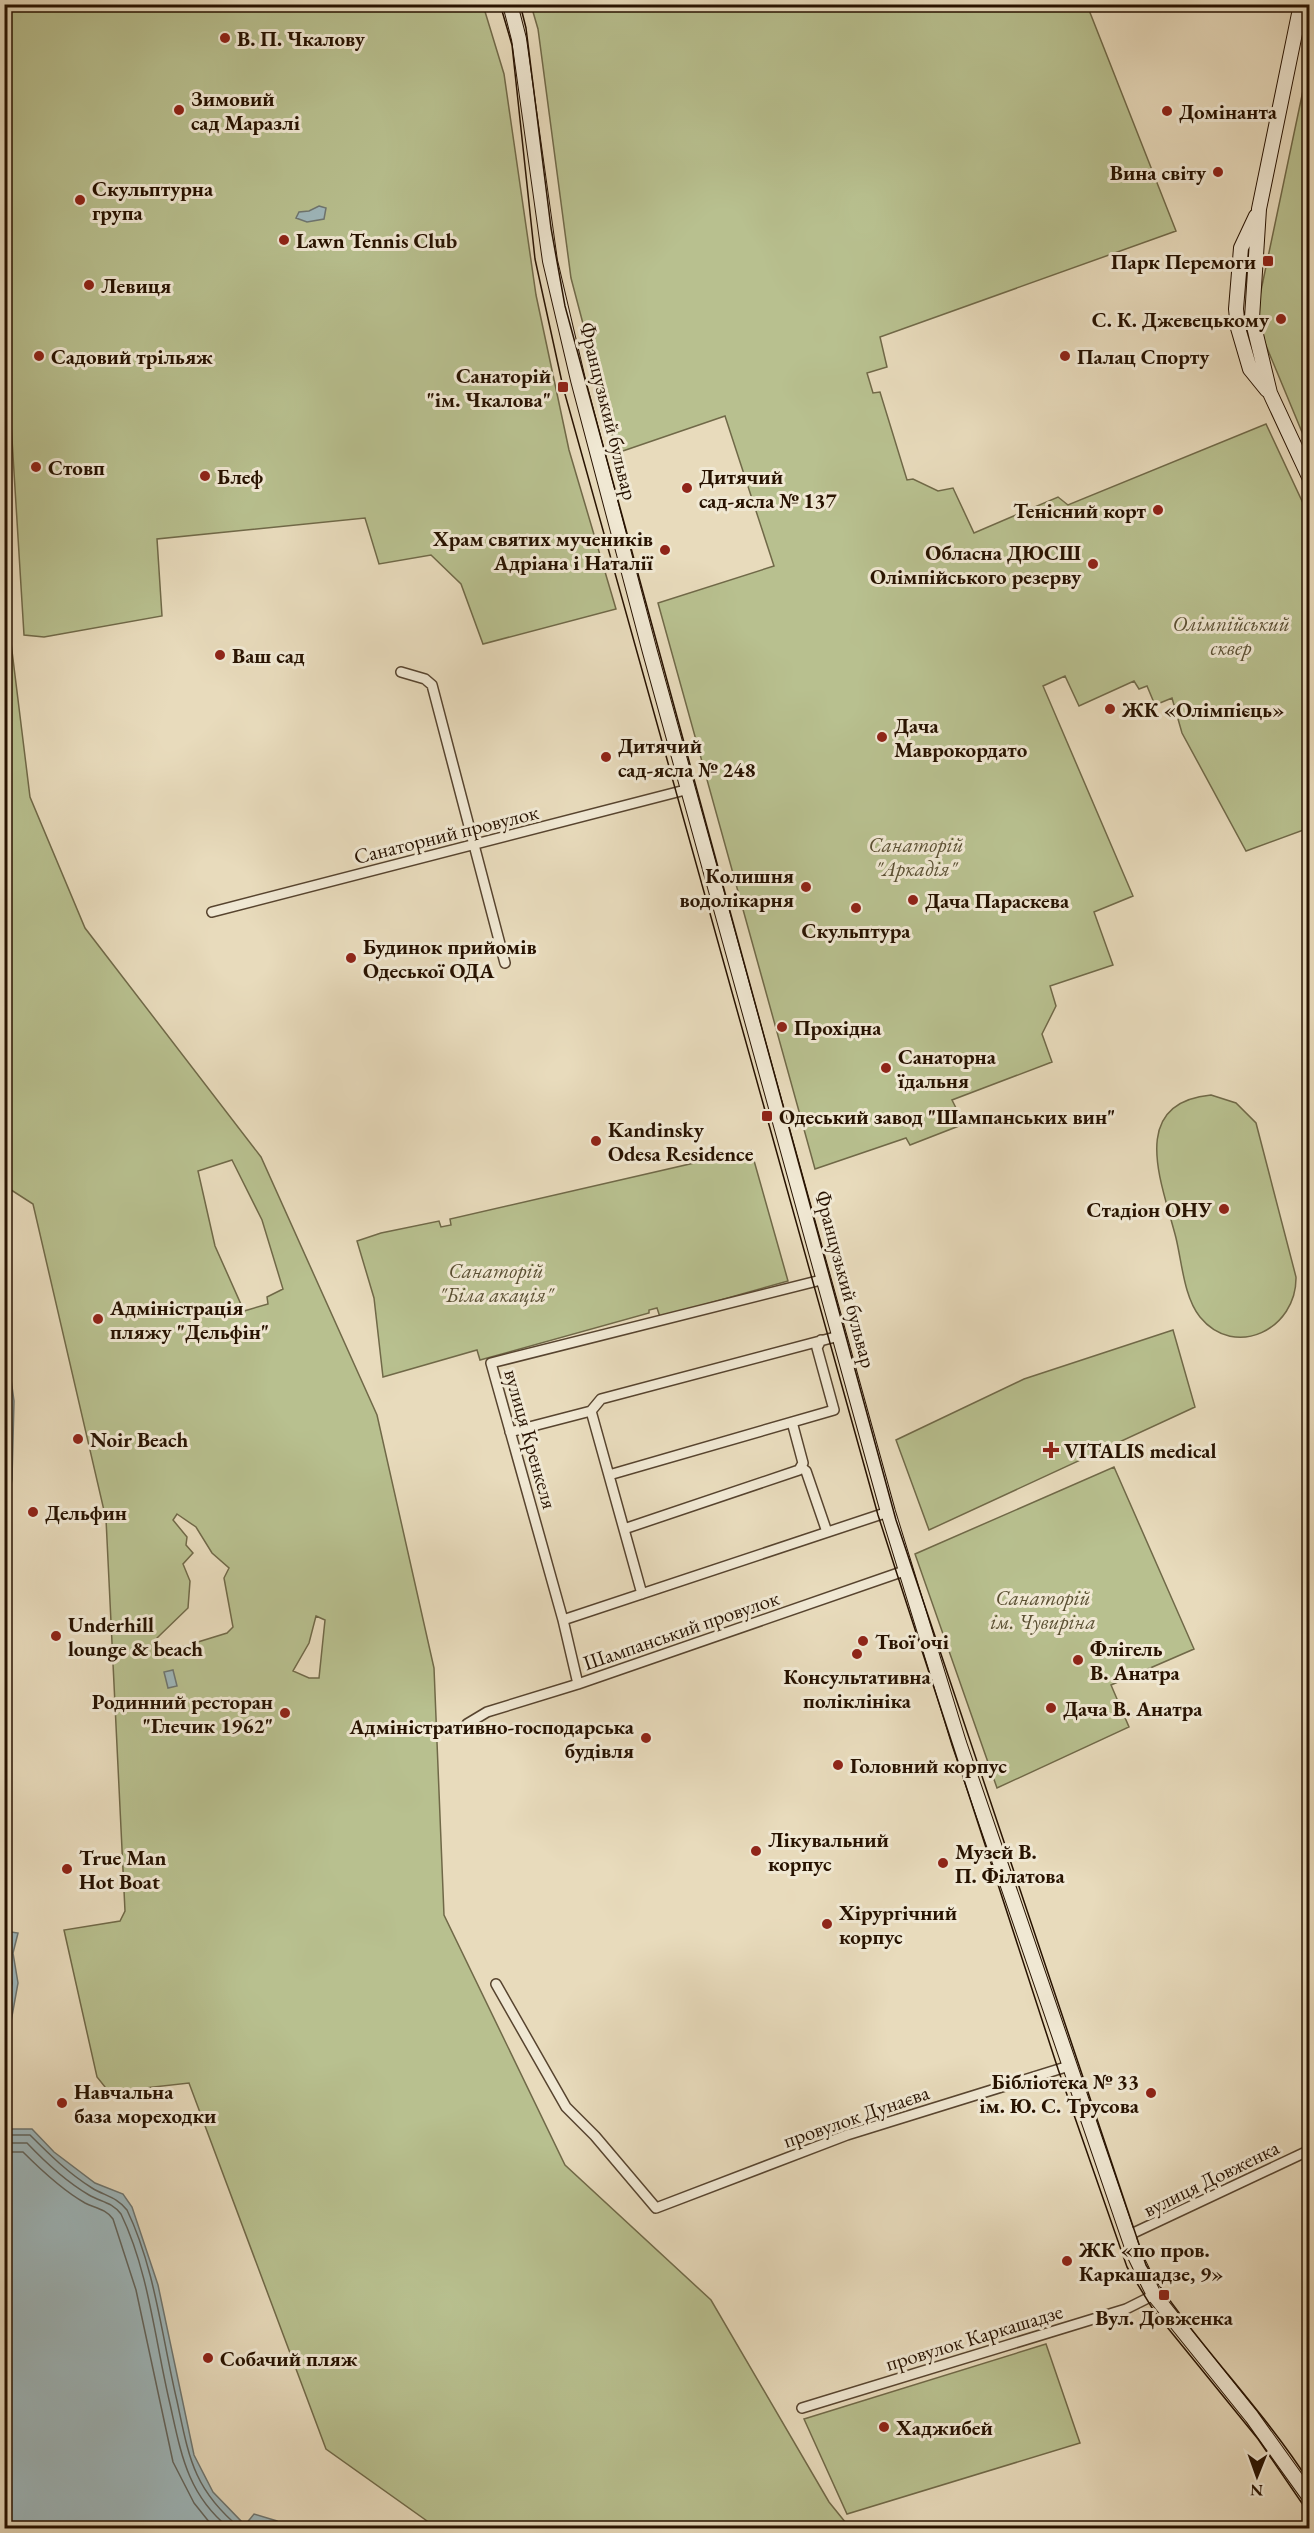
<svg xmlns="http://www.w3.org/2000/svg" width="1314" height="2533" font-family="'EB Garamond',serif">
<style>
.green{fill:#b8c08f;stroke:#706948;stroke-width:1.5;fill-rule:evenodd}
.water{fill:#9eb8bd;stroke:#6e7671;stroke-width:1.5}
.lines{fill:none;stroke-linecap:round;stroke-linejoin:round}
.shore{stroke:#62655e;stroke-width:1.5}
.street-casing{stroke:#57442f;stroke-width:12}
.secondary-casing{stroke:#271200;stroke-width:16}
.street{stroke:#f0e8d3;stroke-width:9}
.secondary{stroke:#f0e8d3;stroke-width:14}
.tram{stroke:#271200;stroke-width:1.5}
.poi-dot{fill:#8f2418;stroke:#f0e8d3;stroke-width:2}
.labels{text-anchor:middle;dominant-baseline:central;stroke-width:6;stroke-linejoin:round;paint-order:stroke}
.poi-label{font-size:21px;font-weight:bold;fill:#271200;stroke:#f0e8d3;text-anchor:start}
.street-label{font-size:21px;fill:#271200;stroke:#f0e8d3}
.park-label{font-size:21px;font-style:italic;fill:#5a4f32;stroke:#f0e8d3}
</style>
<rect width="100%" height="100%" fill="#e8dbbc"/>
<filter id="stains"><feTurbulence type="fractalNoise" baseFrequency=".00333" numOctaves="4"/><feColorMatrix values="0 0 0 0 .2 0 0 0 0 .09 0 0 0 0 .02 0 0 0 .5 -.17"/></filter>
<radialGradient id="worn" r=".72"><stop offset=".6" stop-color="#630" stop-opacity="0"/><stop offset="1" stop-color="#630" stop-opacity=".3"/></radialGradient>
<!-- green -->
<path class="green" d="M4 5H483L504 74 536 295 569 450 616 609 483 644 461 584 431 555 379 564 365 518 157 539 162 616 44 637 24 635 11 423 4 370Z
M531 5H1087L1176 231 880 337 887 367 867 373 873 393 880 392 907 480 913 479 938 491 953 488 974 533 1058 497 1068 505 1266 424 1309 516V828L1246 851 1182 733 1172 698 1155 705 1147 686 1139 689 1134 681 1079 706 1065 676 1043 686 1133 896 1094 912 1113 965 1050 986 1056 1006 1042 1034 1052 1062 952 1100 964 1124 910 1145 906 1138 815 1169 658 603 774 566 725 416 617 453 571 278 538 29Z
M1309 62V449L1255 319Z
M4 586 30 797 85 928 261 1157 377 1415 434 1668 444 1915 565 2165 711 2300 829 2502 850 2528H437L326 2449 189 2083 109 2092 97 2077 64 1930 120 1921 125 1911 106 1519 33 1204 5 1186ZM232 1160 262 1220 283 1289 267 1297 268 1304 244 1311 215 1246 198 1171ZM177 1514 196 1527 212 1553 229 1568 224 1578 233 1627 227 1633 159 1654 157 1638 188 1608 190 1581 183 1564 193 1553 186 1545 187 1537 173 1520ZM316 1616 325 1620 319 1678H309L293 1671 309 1643Z
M1211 1095 1236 1103 1256 1123 1296 1277C1297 1329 1235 1360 1200 1317 1184 1297 1182 1263 1176 1238 1163 1186 1126 1103 1211 1095Z
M751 1150 788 1281 660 1317 657 1308 649 1310V1313L480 1360 477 1350 383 1377 374 1298 357 1241 381 1233 439 1221 441 1227 451 1225 450 1219Z
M1173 1330 1195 1407 929 1530 896 1440 1024 1379Z
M1114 1467 1194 1649 1111 1685 1129 1727 997 1788 915 1554Z
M1046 2344 1080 2443 847 2514 804 2419Z"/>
<!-- water -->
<path class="water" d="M319 206 326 208 324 219 307 222 296 218 299 212 309 211Z
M5 1335 14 1401 12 1479 5 1526Z
M173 1670 177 1686 168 1688 164 1672Z
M5 1931 18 1933 13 1953 18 1983 5 2055Z
M5 2129H32L54 2152 95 2183 123 2194 132 2207 158 2285 194 2455 213 2492 245 2525 254 2514 277 2521 283 2528H5Z"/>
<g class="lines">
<!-- shore -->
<path class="shore" d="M4 1377 8 1402 4 1489
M4 1937 10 1940 7 1953 12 1983 4 2023
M4 2135H30C49 2154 68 2173 92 2188 105 2196 117 2197 127 2210 155 2268 162 2338 177 2401 189 2457 193 2489 240 2528
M4 2143H27C45 2162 65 2181 89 2195 101 2202 112 2202 121 2214 149 2272 155 2341 170 2404 181 2453 187 2494 229 2528
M4 2152H23C41 2170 62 2190 85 2203 95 2208 106 2209 113 2219L136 2290 173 2462 194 2503 214 2528"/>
<!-- street casing -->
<g class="street-casing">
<path id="street" d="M401 672 425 679 432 685 505 963
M212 912 689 789
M591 1411 642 1594
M510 1432 591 1411 601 1399 839 1336
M802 1468 806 1471 827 1532
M609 1475 834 1410 817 1348 821 1340
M624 1529 799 1470 803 1463 792 1422
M563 1620 888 1512
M578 1684 563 1620 491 1363 825 1279
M467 1724 487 1712 578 1684 907 1570
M496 1984 566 2107 595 2136 656 2208 847 2135 1069 2066
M1127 2236 1310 2150
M802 2408 1126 2309 1154 2295"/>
</g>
<!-- secondary casing -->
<g class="secondary-casing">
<path id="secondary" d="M510 4 519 39 550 261 578 380 650 652 888 1512 959 1743 1135 2256 1154 2295 1252 2417 1310 2498
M1301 4 1259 209 1252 318 1270 393 1310 479
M1256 216 1241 248 1236 309 1238 328 1250 369 1267 390"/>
</g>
<!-- street -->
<use href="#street" class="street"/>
<!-- secondary -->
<use href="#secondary" class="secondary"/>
<!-- tram -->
<path class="tram" d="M500 4 512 45 535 259 563 387 878 1515 897 1574 1058 2069 1127 2267 1154 2311 1258 2439 1310 2515
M520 4 526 28 551 228 565 306 896 1520 1146 2265C1194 2342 1261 2406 1310 2483"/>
</g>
<!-- markers -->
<g class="poi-dot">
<circle cx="225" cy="38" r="6"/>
<circle cx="179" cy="110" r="6"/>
<circle cx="1167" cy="111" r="6"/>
<circle cx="1218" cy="172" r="6"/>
<circle cx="80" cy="200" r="6"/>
<circle cx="284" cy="240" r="6"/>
<rect x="1262" y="255" width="12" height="12" rx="3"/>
<circle cx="89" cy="285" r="6"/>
<circle cx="1281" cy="319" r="6"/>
<circle cx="39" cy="356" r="6"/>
<circle cx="1065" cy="356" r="6"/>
<rect x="557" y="381" width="12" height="12" rx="3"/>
<circle cx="36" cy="467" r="6"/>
<circle cx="205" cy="476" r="6"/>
<circle cx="687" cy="488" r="6"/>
<circle cx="1158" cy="510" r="6"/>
<circle cx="665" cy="550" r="6"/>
<circle cx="1093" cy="564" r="6"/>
<circle cx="220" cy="655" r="6"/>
<circle cx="1110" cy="709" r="6"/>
<circle cx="882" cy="737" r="6"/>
<circle cx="606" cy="757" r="6"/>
<circle cx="806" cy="887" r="6"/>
<circle cx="913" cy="900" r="6"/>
<circle cx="856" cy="908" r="6"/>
<circle cx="351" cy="958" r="6"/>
<circle cx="782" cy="1027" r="6"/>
<circle cx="886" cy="1068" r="6"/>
<rect x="761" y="1110" width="12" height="12" rx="3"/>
<circle cx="596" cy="1141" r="6"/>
<circle cx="1224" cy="1209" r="6"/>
<circle cx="98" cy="1319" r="6"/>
<circle cx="78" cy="1439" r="6"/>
<path d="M1048 1441h6v6h6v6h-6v6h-6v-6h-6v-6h6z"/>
<circle cx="33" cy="1512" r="6"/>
<circle cx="56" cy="1636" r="6"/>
<circle cx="863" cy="1641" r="6"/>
<circle cx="857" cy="1654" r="6"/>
<circle cx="1078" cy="1660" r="6"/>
<circle cx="1051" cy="1708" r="6"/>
<circle cx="285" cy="1713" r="6"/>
<circle cx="646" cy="1738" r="6"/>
<circle cx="838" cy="1765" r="6"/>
<circle cx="756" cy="1851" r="6"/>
<circle cx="943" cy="1863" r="6"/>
<circle cx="67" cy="1869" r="6"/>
<circle cx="827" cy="1924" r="6"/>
<circle cx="1151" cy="2093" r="6"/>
<circle cx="62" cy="2103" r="6"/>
<circle cx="1067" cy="2261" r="6"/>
<rect x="1158" y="2289" width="12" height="12" rx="3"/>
<circle cx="208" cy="2358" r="6"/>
<circle cx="884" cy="2427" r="6"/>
</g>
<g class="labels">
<!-- poi labels -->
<g class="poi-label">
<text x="237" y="38">В. П. Чкалову</text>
<text x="191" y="98">Зимовий<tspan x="191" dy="24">сад Маразлі</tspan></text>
<text x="1179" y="111">Домінанта</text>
<text x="1206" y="172" text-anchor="end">Вина світу</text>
<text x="92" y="188">Скульптурна<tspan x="92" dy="24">група</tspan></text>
<text x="296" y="240">Lawn Tennis Club</text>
<text x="1256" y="261" text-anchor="end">Парк Перемоги</text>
<text x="101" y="285">Левиця</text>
<text x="1269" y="319" text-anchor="end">С. К. Джевецькому</text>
<text x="51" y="356">Садовий трільяж</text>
<text x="1077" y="356">Палац Спорту</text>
<text x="551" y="375" text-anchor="end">Санаторій<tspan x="551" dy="24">"ім. Чкалова"</tspan></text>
<text x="48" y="467">Стовп</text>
<text x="217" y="476">Блеф</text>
<text x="699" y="476">Дитячий<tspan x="699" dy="24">сад-ясла № 137</tspan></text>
<text x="1146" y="510" text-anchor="end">Тенісний корт</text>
<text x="653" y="538" text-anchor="end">Храм святих мучеників<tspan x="653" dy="24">Адріана і Наталії</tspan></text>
<text x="1081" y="552" text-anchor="end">Обласна ДЮСШ<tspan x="1081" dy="24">Олімпійського резерву</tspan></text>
<text x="232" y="655">Ваш сад</text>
<text x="1122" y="709">ЖК «Олімпієць»</text>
<text x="894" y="725">Дача<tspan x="894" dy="24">Маврокордато</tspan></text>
<text x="618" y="745">Дитячий<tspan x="618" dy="24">сад-ясла № 248</tspan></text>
<text x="794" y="875" text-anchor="end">Колишня<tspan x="794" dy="24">водолікарня</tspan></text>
<text x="925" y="900">Дача Параскева</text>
<text x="856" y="930" text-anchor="middle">Скульптура</text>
<text x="363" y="946">Будинок прийомів<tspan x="363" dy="24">Одеської ОДА</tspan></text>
<text x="794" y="1027">Прохідна</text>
<text x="898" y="1056">Санаторна<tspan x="898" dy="24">їдальня</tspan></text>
<text x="779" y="1116">Одеський завод "Шампанських вин"</text>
<text x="608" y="1129">Kandinsky<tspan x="608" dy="24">Odesa Residence</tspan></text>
<text x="1212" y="1209" text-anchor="end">Стадіон ОНУ</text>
<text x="110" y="1307">Адміністрація<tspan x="110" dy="24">пляжу "Дельфін"</tspan></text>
<text x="90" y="1439">Noir Beach</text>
<text x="1064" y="1450">VITALIS medical</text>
<text x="45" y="1512">Дельфин</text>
<text x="68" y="1624">Underhill<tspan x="68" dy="24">lounge &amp; beach</tspan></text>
<text x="875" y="1641">Твої очі</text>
<text x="1090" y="1648">Флігель<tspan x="1090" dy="24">В. Анатра</tspan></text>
<text x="857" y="1676" text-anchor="middle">Консультативна<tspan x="857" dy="24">поліклініка</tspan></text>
<text x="273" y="1701" text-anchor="end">Родинний ресторан<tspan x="273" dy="24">"Глечик 1962"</tspan></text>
<text x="1063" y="1708">Дача В. Анатра</text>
<text x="634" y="1726" text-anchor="end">Адміністративно-господарська<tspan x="634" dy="24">будівля</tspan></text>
<text x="850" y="1765">Головний корпус</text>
<text x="768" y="1839">Лікувальний<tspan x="768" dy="24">корпус</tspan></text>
<text x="955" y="1851">Музей В.<tspan x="955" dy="24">П. Філатова</tspan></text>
<text x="79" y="1857">True Man<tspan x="79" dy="24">Hot Boat</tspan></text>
<text x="839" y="1912">Хірургічний<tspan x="839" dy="24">корпус</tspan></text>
<text x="1139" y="2081" text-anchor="end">Бібліотека № 33<tspan x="1139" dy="24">ім. Ю. С. Трусова</tspan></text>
<text x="74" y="2091">Навчальна<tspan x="74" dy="24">база мореходки</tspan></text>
<text x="1079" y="2249">ЖК «по пров.<tspan x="1079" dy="24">Каркашадзе, 9»</tspan></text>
<text x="1164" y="2317" text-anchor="middle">Вул. Довженка</text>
<text x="220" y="2358">Собачий пляж</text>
<text x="896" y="2427">Хаджибей</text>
</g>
<!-- street labels -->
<g class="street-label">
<text transform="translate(609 411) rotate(76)">Французький бульвар</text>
<text transform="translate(446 834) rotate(-14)">Санаторний провулок</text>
<text transform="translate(846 1279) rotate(75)">Французький бульвар</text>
<text transform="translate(531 1439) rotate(74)">вулиця Кренкеля</text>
<text transform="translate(681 1630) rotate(-19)">Шампанський провулок</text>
<text transform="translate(856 2116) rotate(-19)">провулок Дунаєва</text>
<text transform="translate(1211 2178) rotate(-26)">вулиця Довженка</text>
<text transform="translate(974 2337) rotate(-17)">провулок Каркашадзе</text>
</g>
<!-- park labels -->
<g class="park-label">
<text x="1231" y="623">Олімпійський<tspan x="1231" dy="24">сквер</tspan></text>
<text x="916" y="844">Санаторій<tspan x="916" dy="24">"Аркадія"</tspan></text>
<text x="496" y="1270">Санаторій<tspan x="496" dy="24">"Біла акація"</tspan></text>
<text x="1043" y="1597">Санаторій<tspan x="1043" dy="24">ім. Чувиріна</tspan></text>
</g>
</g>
<!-- margin -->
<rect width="1314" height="2533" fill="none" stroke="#e8dbbc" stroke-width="24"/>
<rect x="6" y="6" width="1302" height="2521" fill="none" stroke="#271200" stroke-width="3"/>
<rect x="12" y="12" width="1290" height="2509" fill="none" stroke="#271200" stroke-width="1.5"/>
<!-- north arrow -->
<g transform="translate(1257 2476) rotate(181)" stroke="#f0e8d3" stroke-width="4.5" paint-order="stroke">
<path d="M0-4.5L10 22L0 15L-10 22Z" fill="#271200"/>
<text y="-9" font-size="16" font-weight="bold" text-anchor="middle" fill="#271200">N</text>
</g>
<rect width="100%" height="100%" filter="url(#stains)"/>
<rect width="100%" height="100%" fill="url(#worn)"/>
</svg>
